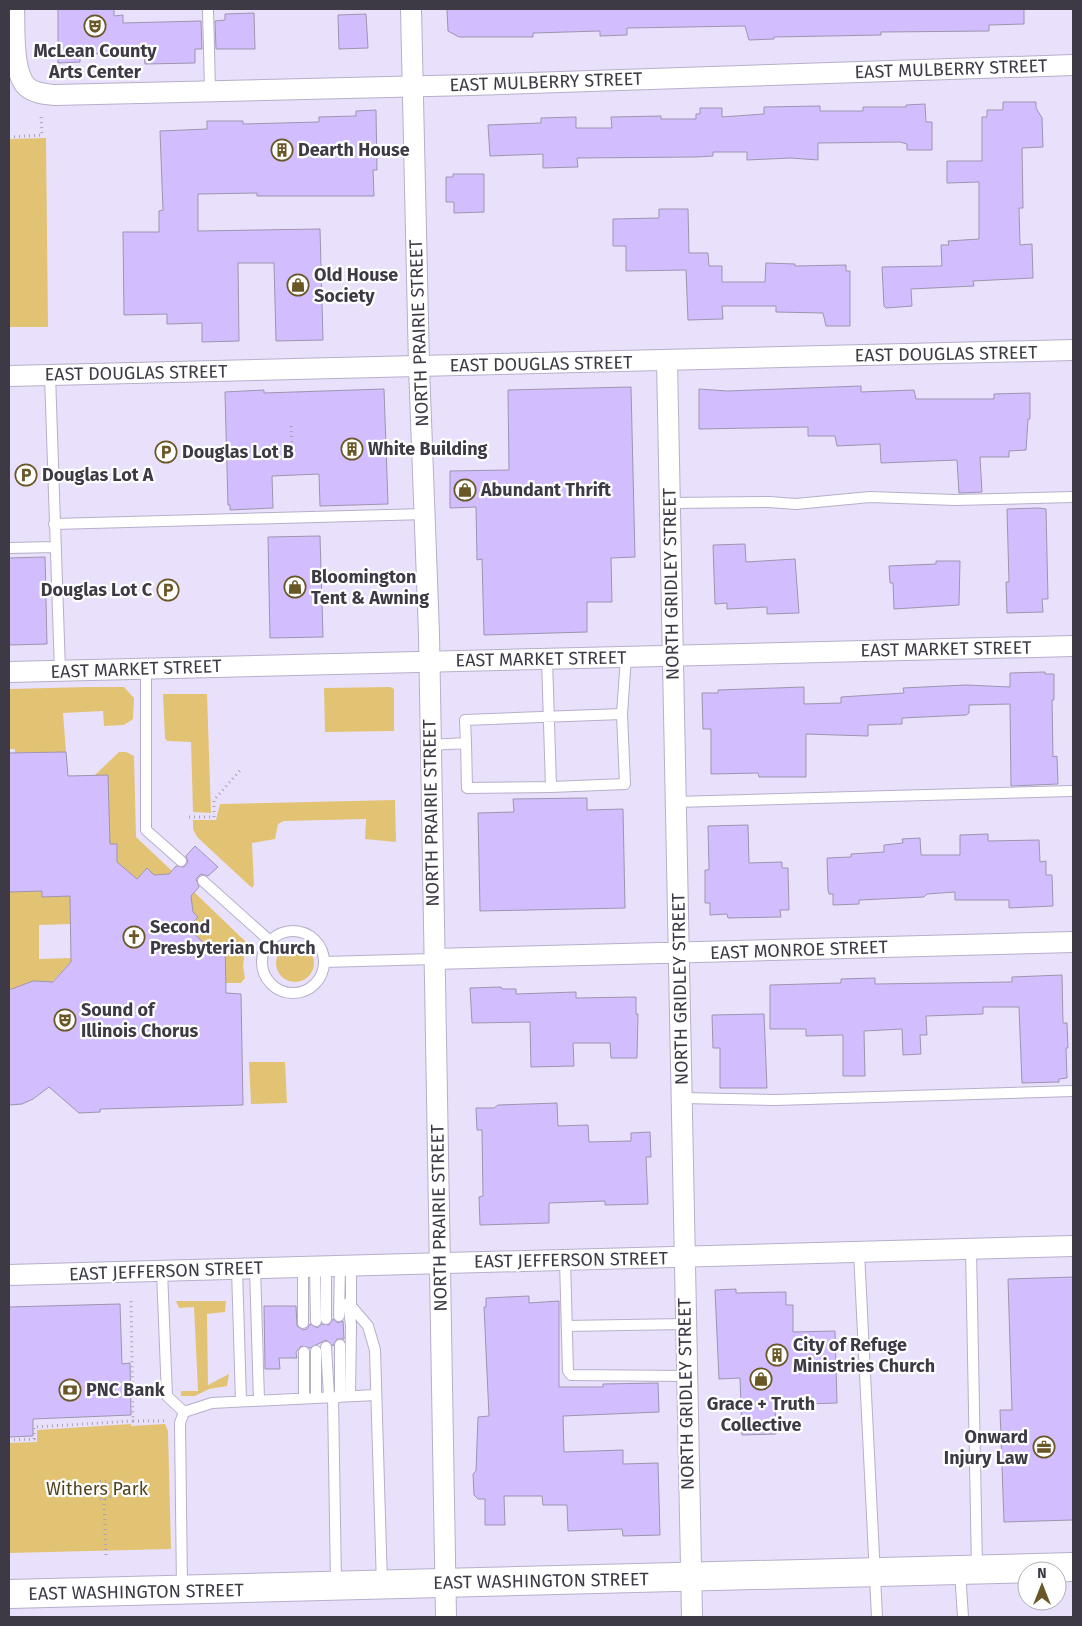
<svg xmlns="http://www.w3.org/2000/svg" width="1082" height="1626" font-family="'Fira Sans',sans-serif">
<style>
.green{fill:#e2c373}
.building{fill:#d2bdff;stroke:#9d95af}
.lines{fill:none;stroke-linecap:round;stroke-linejoin:round}
.service-casing{stroke:#b7afc9;stroke-width:12}
.minor-casing{stroke:#b7afc9;stroke-width:22}
.secondary-casing{stroke:#b7afc9;stroke-width:30}
.path{stroke:#a9a3b8;stroke-width:3;stroke-dasharray:1 4;stroke-linecap:butt}
.service{stroke:#fff;stroke-width:10}
.minor{stroke:#fff;stroke-width:20}
.secondary{stroke:#fff;stroke-width:28}
.labels{text-anchor:middle;dominant-baseline:central;stroke-width:4.5;stroke-linejoin:round;paint-order:stroke}
.poi-label{font-size:18px;font-weight:bold;fill:#3d3a45;stroke:#fff;text-anchor:start}
.street-label{font-size:18px;fill:#3d3a45;stroke:#fff}
.park-label{font-size:18px;fill:#52431d;stroke:#fff}
</style>
<rect width="100%" height="100%" fill="#e9e1fc"/>
<!-- green -->
<path class="green" d="M46 138 48 327H9V139Z
M88 687H124L134 698 133 719 124 725 104 726 103 711 63 713 66 752 15 753V749H9V689Z
M390 687 394 689V731L325 732 324 688Z
M163 694H207L211 813 193 812 191 742 167 741 165 738Z
M119 752H126L134 756 136 837 172 871 169 874 154 875 147 868 137 879 117 862V844H110L95 775Z
M395 800 396 842 365 839 366 819 284 821 278 824 275 839 252 843 254 885 252 888 197 837 193 829V820H216L220 804Z
M20 885 70 896 71 924 39 925V959L71 958V962L51 983 33 981 9 990V892H19Z
M194 892 246 942 243 966 245 978 241 983H226L225 945 207 946 188 928 198 917 192 910 191 896Z
M276 963a19 19 0 1 1 38 0a19 19 0 1 1-38 0Z
M249 1062H285L287 1103 251 1104Z
M176 1301H226L225 1312 207 1314 208 1385 229 1374 227 1386 209 1389 195 1396H181V1391H198L194 1307 179 1308Z
M131 1424V1426L165 1424 168 1431 171 1549 9 1553V1443L37 1442V1430Z"/>
<!-- building -->
<path class="building" d="M58 9H114V16L123 15V23L201 21 202 49H195V63L145 64 144 53 80 54V62L58 63Z
M447 9H1024V24L989 25V31L881 32V35L774 37V39L749 40 745 26 627 28V35L600 36V31L533 33V37H459L448 31Z
M254 13 255 49H216L215 21 225 20V14Z
M366 14 368 48 339 49 338 15Z
M1003 102H1036V108L1042 118 1043 147 1022 148 1023 208H1019L1020 245 1032 244 1033 278 973 281 974 286 911 289 912 306 886 308 884 306 882 267 942 266 941 245H949L948 241 979 239V182L947 183V161H982V117H987V110H1003Z
M925 104 926 122H932V150H907V144L900 142 818 143V160L791 158 747 160V152H713V156L695 157 577 158 578 167 543 168V154L490 156 488 125 541 123V118L576 117V128H612L611 117 661 116V119H696V114H700V108H722V117L764 114V107L820 106V111H863V107H906V105Z
M376 110 377 170H373L374 196H257V193L198 194V231L320 229 323 340 276 341 274 263H238L239 341 202 342V323L167 324V314L124 315 123 232H159V211L163 210 160 131 207 129V121H243V124L319 122V117L356 116V111Z
M453 174H484V212L454 213V202H446V177H453Z
M659 209H688L689 253H708L709 266H722V282H765L766 263 795 264V266L846 265V271H850V326H826L823 313 776 312V306H722L723 319 688 320 686 270 626 271V246H613V219L659 218Z
M861 386V392L914 390 916 399H994V394L1030 393V419H1028L1026 450 1009 451V457H980L982 492 959 493 957 460 881 463 880 444 837 446 835 436H808V427L699 429V389L727 391Z
M631 387 635 557 611 558 612 602H587V632L484 635 482 559 477 560 476 507 450 508V471L509 470 508 390Z
M384 389 388 504 320 506 319 474 272 476 273 508 230 510V505H228L225 392 264 390V393Z
M1038 508 1046 509 1048 599H1042L1043 612 1007 613 1006 582H1009L1007 509Z
M320 536 323 637 270 638 268 537Z
M745 544 746 562 795 559 799 613 767 614V607L727 609V603L715 604 713 545Z
M45 557 47 644 9 645V558Z
M936 561H960L959 605 894 609 893 583H890L889 566 936 564Z
M1045 672V674H1054V700H1052L1053 757 1057 756 1058 784 1011 786 1010 704 969 705V713L966 715 902 718V724L868 725V736L806 734V777H759L758 773 711 774V729H703L702 693H718V690L804 687V704L841 703V697L904 693 903 688 966 685 1010 687V673Z
M66 752 68 776 108 775 110 844H117V862L137 879 147 868 154 875 169 874 176 866 184 867 188 862 186 856 195 846 218 867 208 876 201 874 196 879 199 887 191 896 193 912 198 917 188 928 207 946 225 945 226 993 241 994 243 1105 100 1109V1112L79 1113 49 1087 33 1099 22 1104 9 1105V990L33 981 53 982 71 962 70 896 42 897V891L9 892V753Z
M587 798V810L623 809 625 908 480 911 478 813 514 812 513 799Z
M748 825 749 863 782 862V868H788L789 910H780L781 917 728 918 727 914 710 915V903H705V870H709L708 826Z
M988 834V841L1039 840 1040 862 1046 861V875H1052L1053 906 1009 908V900H955V892L927 894 924 897 859 900V904L833 905V894H829L828 890 827 858 851 857V854L884 852V845L903 843 902 839 920 838 921 855H960V835Z
M1062 975 1063 1023H1067L1068 1048H1066L1067 1078 1059 1079V1082L1022 1083 1019 1007H983V1014L926 1016 927 1035H920L921 1054 903 1055 902 1029 864 1031 865 1076H843V1035L806 1036V1029H770V985L841 983V979L875 978V984L1012 982V977Z
M501 987 502 989H516V994L576 992V998L636 997V1014H638L637 1058H611L610 1043H573L574 1066 531 1067 530 1022 472 1023 470 988Z
M764 1014 767 1088H720V1048H713L712 1015Z
M557 1103 558 1126 588 1125 589 1142 631 1141V1133L650 1132 651 1157H646L648 1204 605 1205V1201L549 1203V1223L480 1225 479 1197 483 1196 482 1130H477L476 1108H494L498 1105Z
M1073 1277V1520L1004 1522 1000 1410H1012L1008 1279Z
M736 1289V1293L786 1292V1305H793V1332L835 1331 837 1403 775 1405 776 1434 742 1435 740 1378 719 1379 715 1290Z
M529 1296V1303L559 1301V1387H603V1384L658 1383 659 1412 563 1416 564 1452 623 1450V1464L658 1463 660 1535 623 1536 622 1529 568 1531 567 1505H543L542 1496H504L505 1525H485V1499H478L474 1495 473 1474 476 1471 478 1417 489 1416 484 1307H486V1298Z
M120 1304 122 1364 130 1363 131 1415 33 1419V1436L9 1437V1307Z
M264 1306H296L297 1326 303 1330 307 1329 310 1324 317 1328 322 1324 329 1325 333 1319 338 1323 343 1321 344 1339H337L333 1346 326 1340 310 1348 301 1346 296 1352 297 1358H279L280 1369H265Z"/>
<g class="lines">
<!-- service casing -->
<g class="service-casing">
<path id="service" d="M208 9 210 91
M50 375 60 671
M671 503 769 502 796 504 870 497 955 500 1073 497
M54 524 426 514
M9 548 55 547
M547 659 551 787 625 784 622 714 626 657
M146 669V830L181 861
M466 743 465 720 622 714
M430 745 466 743 467 788 551 787
M676 802 1073 791
M203 881 270 941
M262 962a31 31 0 1 1 62 0a31 31 0 1 1-62 0Z
M324 962 434 959
M682 1098 775 1100 1073 1091
M971 1249 977 1568
M859 1252 877 1617
M565 1260 568 1371 571 1375 686 1376
M351 1265V1306L368 1326 375 1350 382 1585
M315 1266 316 1321
M326 1266V1319
M303 1267V1323
M255 1268 259 1400
M237 1269 241 1401
M162 1271 167 1396 184 1412
M348 1303 351 1325 350 1396
M339 1316 340 1266
M567 1326 685 1324
M340 1345V1397
M326 1347 329 1396
M304 1352V1398
M333 1397 336 1584
M316 1398V1351
M184 1412 212 1403 376 1395
M960 1571 963 1617
M182 1588 180 1423 184 1412"/>
</g>
<!-- minor casing -->
<g class="minor-casing">
<path id="minor" d="M14 9C15 29 12 72 27 87 34 93 45 94 54 95L471 85 1073 65
M411 9 419 366 429 634 446 1617
M667 361 692 1617
M9 376 1073 350
M9 672 1073 646
M434 959 1073 942
M9 1275 1073 1246"/>
</g>
<!-- secondary casing -->
<g class="secondary-casing">
<path id="secondary" d="M9 1594 1073 1567"/>
</g>
<!-- path -->
<path class="path" d="M9 137 42 135 41 115
M291 426 292 446
M189 817H214V800L242 768
M133 1421H165
M9 1440 34 1439V1427L133 1421 131 1298
M95 1490a9 9 0 1 1 18 0a9 9 0 1 1-18 0Z
M104 1499 106 1555"/>
<!-- service -->
<use href="#service" class="service"/>
<!-- minor -->
<use href="#minor" class="minor"/>
<!-- secondary -->
<use href="#secondary" class="secondary"/>
</g>
<!-- icons -->
<defs>
<g id="theatre-ring" transform="scale(1.125)"><circle r="9.5" fill="#fff" stroke="#6a5726" stroke-width="1.5"/><path d="M-5-5.5Q0-4 5-5.5V0Q5 5 0 6Q-5 5-5 0ZM-3.3-2.5H-1v1.5H-3.3ZM1-2.5H3.3v1.5H1ZM-2.8 1Q0 5.5 2.8 1Z" fill="#6a5726"/></g>
<g id="building-ring" transform="scale(1.125)"><circle r="9.5" fill="#fff" stroke="#6a5726" stroke-width="1.5"/><path d="M-4-6H4V6H1V3H-1V6H-4ZM-2.5-4.3h1.7v1.8h-1.7ZM.8-4.3h1.7v1.8H.8ZM-2.5-1h1.7V.8h-1.7ZM.8-1h1.7V.8H.8Z" fill="#6a5726"/></g>
<g id="shop-ring" transform="scale(1.125)"><circle r="9.5" fill="#fff" stroke="#6a5726" stroke-width="1.5"/><path d="M-5-2.5h2.3a2.7 3.5 0 0 1 5.4 0H5L5.5 6h-11ZM-1.5-2.5h3a1.5 2.3 0 0 0-3 0Z" fill="#6a5726"/></g>
<g id="parking-ring" transform="scale(1.125)"><circle r="9.5" fill="#fff" stroke="#6a5726" stroke-width="1.5"/><path d="M-3.5-5.5H1a3.5 3.5 0 0 1 0 7H-1V5.5H-3.5ZM-1-3.4V-.6H.8a1.4 1.4 0 0 0 0-2.8Z" fill="#6a5726"/></g>
<g id="church-ring" transform="scale(1.125)"><circle r="9.5" fill="#fff" stroke="#6a5726" stroke-width="1.5"/><path d="M-1.2-6h2.4v3.5h3.3v2.4h-3.3V6h-2.4V-.1h-3.3v-2.4h3.3Z" fill="#6a5726"/></g>
<g id="bank-ring" transform="scale(1.125)"><circle r="9.5" fill="#fff" stroke="#6a5726" stroke-width="1.5"/><path d="M-6-4H6V4H-6ZM0-2.3a2.3 2.3 0 1 0 0 4.6a2.3 2.3 0 1 0 0-4.6Z" fill="#6a5726"/></g>
<g id="office-ring" transform="scale(1.125)"><circle r="9.5" fill="#fff" stroke="#6a5726" stroke-width="1.5"/><path d="M-6-3h4V-5.5h4V-3h4V5H-6ZM-1-4.5V-3h2v-1.5ZM-6 0V1H6V0Z" fill="#6a5726"/></g>
</defs>
<g fill-rule="evenodd">
<use href="#theatre-ring" x="95" y="26"/>
<use href="#building-ring" x="282" y="150"/>
<use href="#shop-ring" x="298" y="285"/>
<use href="#building-ring" x="352" y="449"/>
<use href="#parking-ring" x="166" y="452"/>
<use href="#parking-ring" x="26" y="475"/>
<use href="#shop-ring" x="465" y="490"/>
<use href="#shop-ring" x="295" y="587"/>
<use href="#parking-ring" x="168" y="590"/>
<use href="#church-ring" x="134" y="937"/>
<use href="#theatre-ring" x="65" y="1020"/>
<use href="#building-ring" x="777" y="1355"/>
<use href="#shop-ring" x="761" y="1379"/>
<use href="#bank-ring" x="70" y="1390"/>
<use href="#office-ring" x="1044" y="1447"/>
</g>
<g class="labels">
<!-- poi labels -->
<g class="poi-label">
<text x="95" y="51" text-anchor="middle">McLean County<tspan x="95" dy="21">Arts Center</tspan></text>
<text x="298" y="150">Dearth House</text>
<text x="314" y="275">Old House<tspan x="314" dy="21">Society</tspan></text>
<text x="368" y="449">White Building</text>
<text x="182" y="452">Douglas Lot B</text>
<text x="42" y="475">Douglas Lot A</text>
<text x="481" y="490">Abundant Thrift</text>
<text x="311" y="577">Bloomington<tspan x="311" dy="21">Tent &amp; Awning</tspan></text>
<text x="152" y="590" text-anchor="end">Douglas Lot C</text>
<text x="150" y="927">Second<tspan x="150" dy="21">Presbyterian Church</tspan></text>
<text x="81" y="1010">Sound of<tspan x="81" dy="21">Illinois Chorus</tspan></text>
<text x="793" y="1345">City of Refuge<tspan x="793" dy="21">Ministries Church</tspan></text>
<text x="86" y="1390">PNC Bank</text>
<text x="761" y="1404" text-anchor="middle">Grace + Truth<tspan x="761" dy="21">Collective</tspan></text>
<text x="1028" y="1437" text-anchor="end">Onward<tspan x="1028" dy="21">Injury Law</tspan></text>
</g>
<!-- street labels -->
<g class="street-label">
<text transform="translate(951 69) rotate(-2)">EAST MULBERRY STREET</text>
<text transform="translate(546 82) rotate(-2)">EAST MULBERRY STREET</text>
<text transform="translate(419 333) rotate(-92)">NORTH PRAIRIE STREET</text>
<text transform="translate(946 354) rotate(-1)">EAST DOUGLAS STREET</text>
<text transform="translate(541 364) rotate(-1)">EAST DOUGLAS STREET</text>
<text transform="translate(136 373) rotate(-1)">EAST DOUGLAS STREET</text>
<text transform="translate(671 584) rotate(-91)">NORTH GRIDLEY STREET</text>
<text transform="translate(946 649) rotate(-1)">EAST MARKET STREET</text>
<text transform="translate(541 659) rotate(-1)">EAST MARKET STREET</text>
<text transform="translate(136 669) rotate(-2)">EAST MARKET STREET</text>
<text transform="translate(431 813) rotate(-91)">NORTH PRAIRIE STREET</text>
<text transform="translate(799 950) rotate(-2)">EAST MONROE STREET</text>
<text transform="translate(680 989) rotate(-91)">NORTH GRIDLEY STREET</text>
<text transform="translate(439 1218) rotate(-91)">NORTH PRAIRIE STREET</text>
<text transform="translate(571 1260) rotate(-1)">EAST JEFFERSON STREET</text>
<text transform="translate(166 1271) rotate(-2)">EAST JEFFERSON STREET</text>
<text transform="translate(686 1394) rotate(-91)">NORTH GRIDLEY STREET</text>
<text transform="translate(541 1581) rotate(-1)">EAST WASHINGTON STREET</text>
<text transform="translate(136 1592) rotate(-1)">EAST WASHINGTON STREET</text>
</g>
<!-- park labels -->
<g class="park-label">
<text x="97" y="1489">Withers Park</text>
</g>
</g>
<!-- border -->
<rect width="1082" height="1626" fill="none" stroke="#3d3a45" stroke-width="20"/>
<!-- north arrow -->
<g transform="translate(1042 1586)"><circle r="24" fill="#ffffff" stroke="#b1b0b5"/>
<path d="M0-4L9 19L0 12L-9 19Z" fill="#6a5726"/>
<text y="-8" font-size="14" font-weight="bold" text-anchor="middle" fill="#3d3a45">N</text>
</g>
</svg>
